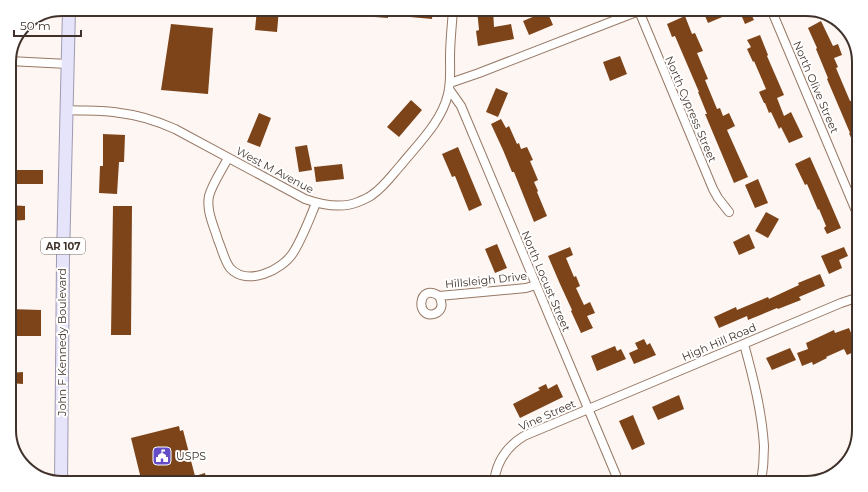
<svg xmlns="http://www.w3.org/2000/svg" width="868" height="492" font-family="Montserrat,sans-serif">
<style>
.building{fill:#7e4419}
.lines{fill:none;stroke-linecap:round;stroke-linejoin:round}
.street-casing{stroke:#977865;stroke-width:10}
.primary-casing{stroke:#a09ab0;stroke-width:14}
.street{stroke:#fff;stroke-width:8}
.primary{stroke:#e5e4fb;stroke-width:12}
.labels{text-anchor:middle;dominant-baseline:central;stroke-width:4;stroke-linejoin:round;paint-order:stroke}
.shield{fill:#fff;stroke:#79706a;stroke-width:1}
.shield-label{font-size:10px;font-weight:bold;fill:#40322a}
.street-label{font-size:11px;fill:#40322a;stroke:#fff}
.poi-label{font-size:11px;fill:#40322a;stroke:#fff;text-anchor:start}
.rim{fill:none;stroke:#40322a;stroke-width:2}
</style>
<rect width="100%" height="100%" fill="#fdf6f2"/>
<!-- building -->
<path class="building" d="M257 9H279L277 32 255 30Z
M362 9H433L432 19 388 15V18L361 16Z
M477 9H493L494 27 511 24 514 39 478 46 476 31 479 30Z
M702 9H764L751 14 754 20 745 24 739 10 708 23Z
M547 11 553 25 529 35 523 21Z
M685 16 692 34 695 33 703 51 697 53 708 79 705 80 717 109 720 108 723 116 729 113 735 126 727 130 748 177 734 183 705 114H707L698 92H699L675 36 672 37 667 24Z
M821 21 833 46 838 44 842 55 834 58 838 67 836 68 850 101H852L859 116V157L849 133H850L827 79 828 78 816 49 817 48 808 28Z
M171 24 213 28 208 94 161 90Z
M760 35 768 55 767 56 784 95 777 98 784 116 791 112 803 137 789 143 781 127 779 129 771 112 769 113 765 103H764L759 92 766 89 754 61 753 62 747 49 751 47 747 40Z
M620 56 627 74 610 81 603 62Z
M496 88 508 93 498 117 486 112Z
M411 100 422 110 399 137 387 127Z
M259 113 271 118 260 147 247 142Z
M501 119 506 128 509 126 517 144 519 143 521 149 527 147 533 160 530 161 538 180 534 182 538 191 537 192 547 216 534 222 514 172H512L503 150 491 124Z
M103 134 125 135 124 162H119L117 194 99 193 100 166H103Z
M307 145 312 170 299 172 295 147Z
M458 147 482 205 469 211 455 176 452 177 442 154Z
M810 157 822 184 841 228 827 234 824 228 826 226 819 209 818 210 807 184 805 185 795 164Z
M342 164 344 179 316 182 314 167Z
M9 165 14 170H43V184H9Z
M758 179 768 203 755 208 745 185Z
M9 205 25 206V220L9 221Z
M113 206H132L131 335H111Z
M766 212 779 219 768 238 755 231Z
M749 234 755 248 739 255 733 242Z
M497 244 507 268 495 273 485 249Z
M570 247 573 255 566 258 574 277 576 276 580 286 576 288 584 305 590 302 595 313 587 316 593 328 581 333 571 311 572 310 560 284 548 256Z
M844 247 848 256 839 260 842 268 829 274 821 256Z
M820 274 825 286 799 297 801 300 778 309 777 308 748 320 747 316 719 328 714 317 736 307 737 310 768 297 769 299 799 285 798 283Z
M9 309 41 310V336H9Z
M849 328 858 350 847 355 844 349 826 357 827 358 813 365 812 362 802 366 797 353 808 349 806 343 834 330 835 333Z
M644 339 647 345 650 343 656 355 634 364 629 353 638 349 635 343Z
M615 346 617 351 621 349 626 359 597 371 591 356Z
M790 348 796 360 772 370 766 358Z
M23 372V384L9 383V373Z
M546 384 548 389 557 384 563 397 520 418 513 404 540 390 538 388Z
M679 395 684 409 658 420 652 407Z
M633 415 645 444 632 450 619 421Z
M179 426 180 431 183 430 195 476 205 473 207 483H142L131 438Z"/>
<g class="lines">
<!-- street casing -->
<g class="street-casing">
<path id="street" d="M771 9 859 218
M639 11 713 189 718 198 729 212
M9 61 68 64
M450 83 479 73 644 9
M449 89 461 106 616 475 619 483
M67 110C84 111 103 110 120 113 139 115 157 121 175 129L305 199C322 205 341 209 358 202 363 200 368 198 372 195 384 187 392 175 401 165 418 144 442 121 448 94 451 82 450 70 450 58 450 41 452 25 453 9
M228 158C223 168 212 184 209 196 206 211 214 226 218 240 222 249 224 260 230 268 247 287 282 270 293 253 303 237 309 220 316 203
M439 296C443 303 443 311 434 314 415 319 418 282 439 296L526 288 536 285
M744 344C753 377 762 412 764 446 764 459 763 471 761 483
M494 483C496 462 506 447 524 436L841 303 859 297"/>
</g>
<!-- primary casing -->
<g class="primary-casing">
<path id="primary" d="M61 483 63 258 69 9"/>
</g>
<!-- street -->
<use href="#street" class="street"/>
<!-- primary -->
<use href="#primary" class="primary"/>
</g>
<!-- icons -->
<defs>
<g id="civic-square" transform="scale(1)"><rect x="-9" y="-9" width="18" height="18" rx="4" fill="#644dc6" stroke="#fff"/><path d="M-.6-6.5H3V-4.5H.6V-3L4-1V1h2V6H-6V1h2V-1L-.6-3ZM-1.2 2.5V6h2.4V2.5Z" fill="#fff"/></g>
</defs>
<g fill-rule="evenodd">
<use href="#civic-square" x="162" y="456"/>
</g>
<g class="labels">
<!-- shield labels -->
<rect class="shield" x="41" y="238" width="44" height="16" rx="3"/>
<g class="shield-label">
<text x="63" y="246">AR 107</text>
</g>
<!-- street labels -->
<g class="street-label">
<text transform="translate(816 87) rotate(67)">North Olive Street</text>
<text transform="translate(691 109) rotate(67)">North Cypress Street</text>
<text transform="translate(275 170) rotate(28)">West M Avenue</text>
<text transform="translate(486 280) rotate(-6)">Hillsleigh Drive</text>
<text transform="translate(546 281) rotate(67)">North Locust Street</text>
<text transform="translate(62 342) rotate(-90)">John F Kennedy Boulevard</text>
<text transform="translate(719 342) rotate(-23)">High Hill Road</text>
<text transform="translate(547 415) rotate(-24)">Vine Street</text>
</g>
<!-- poi labels -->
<g class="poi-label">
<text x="176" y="456">USPS</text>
</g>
</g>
<!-- crop -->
<path d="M0 0H868V492H0ZM62 16H806A46 46 0 0 1 852 62V430A46 46 0 0 1 806 476H62A46 46 0 0 1 16 430V62A46 46 0 0 1 62 16Z" fill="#fff" fill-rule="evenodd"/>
<path class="rim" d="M62 16H806A46 46 0 0 1 852 62V430A46 46 0 0 1 806 476H62A46 46 0 0 1 16 430V62A46 46 0 0 1 62 16Z"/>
<!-- scale -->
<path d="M14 30v6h67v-6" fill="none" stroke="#40322a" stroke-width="2"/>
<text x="20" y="30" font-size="12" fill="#40322a" stroke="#ffffff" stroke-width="3" paint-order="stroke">50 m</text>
</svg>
